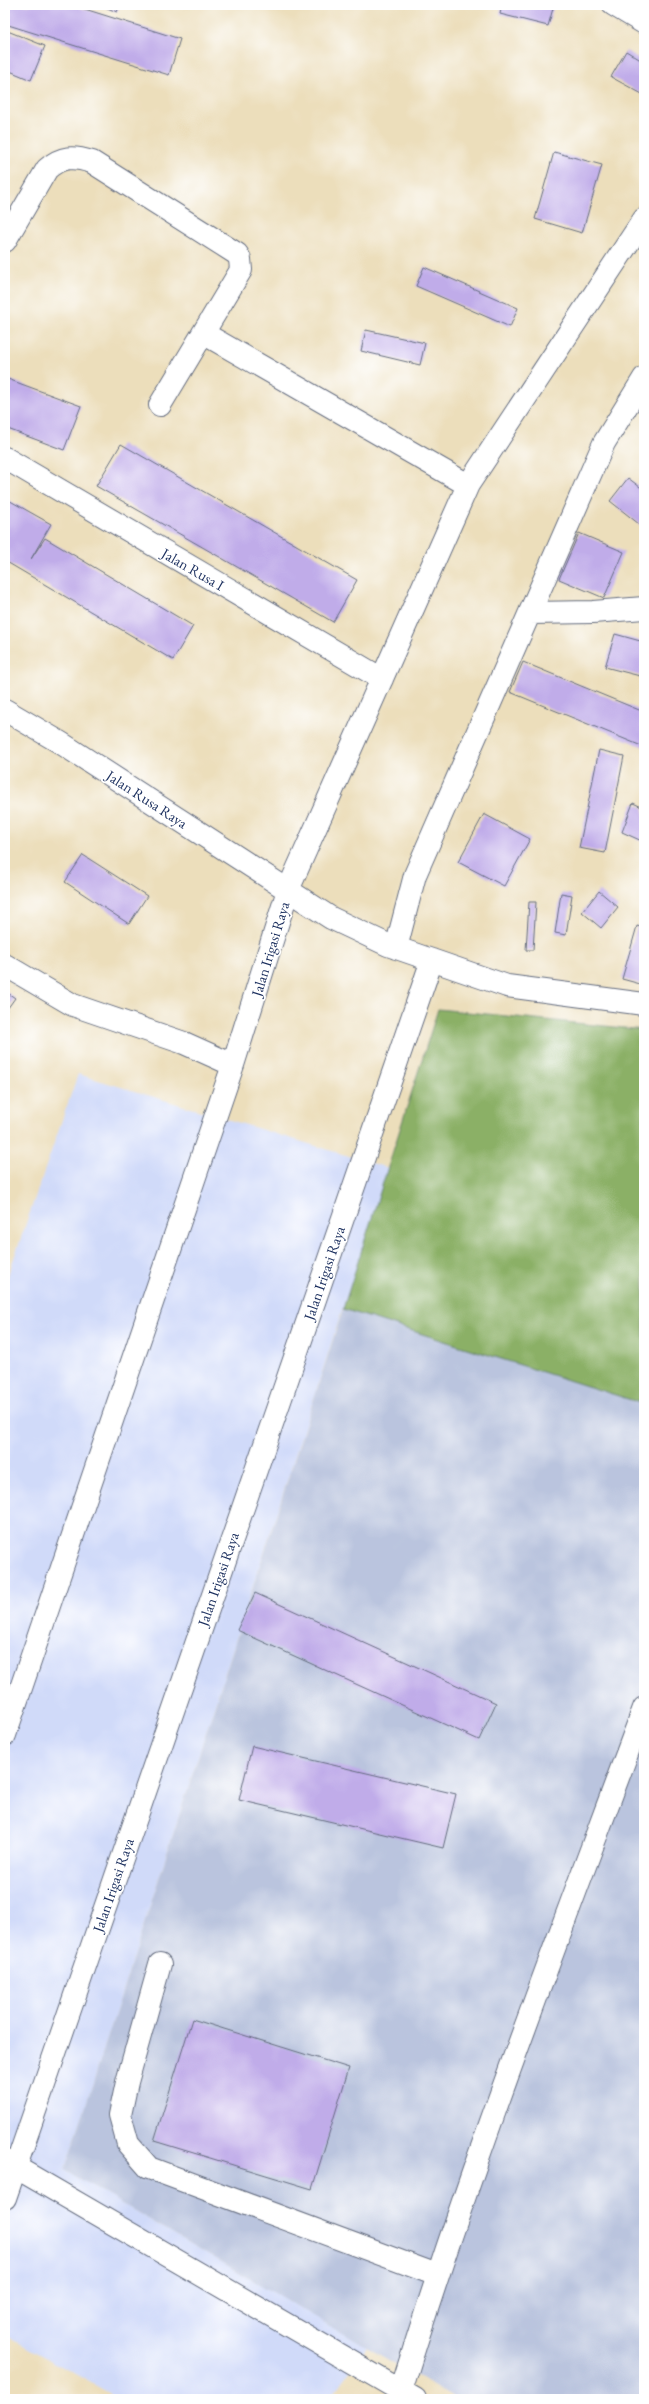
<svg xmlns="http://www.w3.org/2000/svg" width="649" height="2404" font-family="'EB Garamond',serif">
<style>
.built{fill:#d0daf9}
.industrial{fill:#bac4de}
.forest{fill:#8bb066;stroke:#537062}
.building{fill:#c0ace9}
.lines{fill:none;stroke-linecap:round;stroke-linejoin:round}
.minor-casing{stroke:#646c7f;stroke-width:24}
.minor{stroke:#fff;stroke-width:22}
.labels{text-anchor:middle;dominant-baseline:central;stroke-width:3.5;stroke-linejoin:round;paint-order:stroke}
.street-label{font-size:15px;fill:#1b2f5e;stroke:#fff}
</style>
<rect width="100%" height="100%" fill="#fff"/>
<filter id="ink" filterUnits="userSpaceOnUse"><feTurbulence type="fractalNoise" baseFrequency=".025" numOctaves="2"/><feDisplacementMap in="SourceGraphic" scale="8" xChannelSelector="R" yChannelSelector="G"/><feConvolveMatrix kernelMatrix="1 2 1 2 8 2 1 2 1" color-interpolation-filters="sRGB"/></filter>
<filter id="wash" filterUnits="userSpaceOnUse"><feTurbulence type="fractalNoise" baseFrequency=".012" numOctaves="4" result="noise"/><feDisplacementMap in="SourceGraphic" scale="16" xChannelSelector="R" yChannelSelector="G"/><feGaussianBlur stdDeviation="0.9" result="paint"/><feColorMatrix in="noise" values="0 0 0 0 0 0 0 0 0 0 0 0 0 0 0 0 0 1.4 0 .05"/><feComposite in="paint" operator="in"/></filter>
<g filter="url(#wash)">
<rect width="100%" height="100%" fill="#ecdebb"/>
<!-- built -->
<path class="built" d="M78 1074 388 1168 65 2170 367 2347 329 2399H120L5 2335V1284Z"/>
<!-- industrial -->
<path class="industrial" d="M343 1309 644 1404V2399H455L65 2170Z"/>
<!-- forest -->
<path class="forest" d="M438 1009 644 1030V1404L343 1309Z"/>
<g id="blocks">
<!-- building -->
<path class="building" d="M5 5H72L180 39 169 75 5 24Z
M100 5H120L117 12Z
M502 5H554L548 26 500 14Z
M5 30 45 46 31 80 5 69Z
M626 51 644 62V95L611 77Z
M554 152 602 165 582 233 535 219Z
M424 267 518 308 510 327 416 286Z
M366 330 425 343 420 365 361 351Z
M5 378 81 406 64 450 5 428Z
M121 444 357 580 333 622 96 486Z
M628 478 644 490V528L610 501Z
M5 498 51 524 31 559 45 538 193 626 173 660 5 561Z
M579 533 624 552 604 598 559 579Z
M615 634 644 642V660L640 676 605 667Z
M523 662 644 712V747L510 692Z
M599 750 624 756 605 853 579 848Z
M633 803 644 808V842L622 832Z
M484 814 530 839 504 886 458 862Z
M83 855 147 896 129 924 65 882Z
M599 891 618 907 601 928 582 912Z
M561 893 572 895 566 935 555 933Z
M529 902H536L533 950H526Z
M637 926 644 928V985L622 979Z
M5 991 15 998 5 1012Z
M255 1593 496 1703 479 1740 237 1630Z
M252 1746 456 1794 443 1848 239 1800Z
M192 2019 349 2068 312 2189 154 2141Z"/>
</g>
</g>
<g filter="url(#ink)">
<use href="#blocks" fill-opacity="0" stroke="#646c7f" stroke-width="1"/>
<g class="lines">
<!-- minor casing -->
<g class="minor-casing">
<path id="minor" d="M614 5 644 23
M5 241 47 169C62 156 73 156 92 162L237 254 240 259 241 270 160 405
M203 333 468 485
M5 458 382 679
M530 613 593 612 644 608
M5 710 61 743 331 918 388 945 507 986 644 1004
M396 948 415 875 604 443 644 378
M5 965 73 1005 184 1043 233 1065
M5 1735 233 1065 288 890 468 485 644 219
M160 1964 127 2082 120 2115 128 2144 149 2168 437 2275
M5 2161 415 2399
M5 2198 432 960
M401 2391C472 2160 560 1934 644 1708"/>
</g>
<!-- minor -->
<use href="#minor" class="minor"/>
</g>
</g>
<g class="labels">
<!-- street labels -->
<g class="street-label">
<text transform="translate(193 569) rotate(30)">Jalan Rusa I</text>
<text transform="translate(147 799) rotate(33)">Jalan Rusa Raya</text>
<text transform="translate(270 949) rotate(-73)">Jalan Irigasi Raya</text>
<text transform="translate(324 1273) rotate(-71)">Jalan Irigasi Raya</text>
<text transform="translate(218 1579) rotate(-71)">Jalan Irigasi Raya</text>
<text transform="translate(113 1885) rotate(-71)">Jalan Irigasi Raya</text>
</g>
</g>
<!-- margin -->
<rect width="649" height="2404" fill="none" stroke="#fff" stroke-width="20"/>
</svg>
